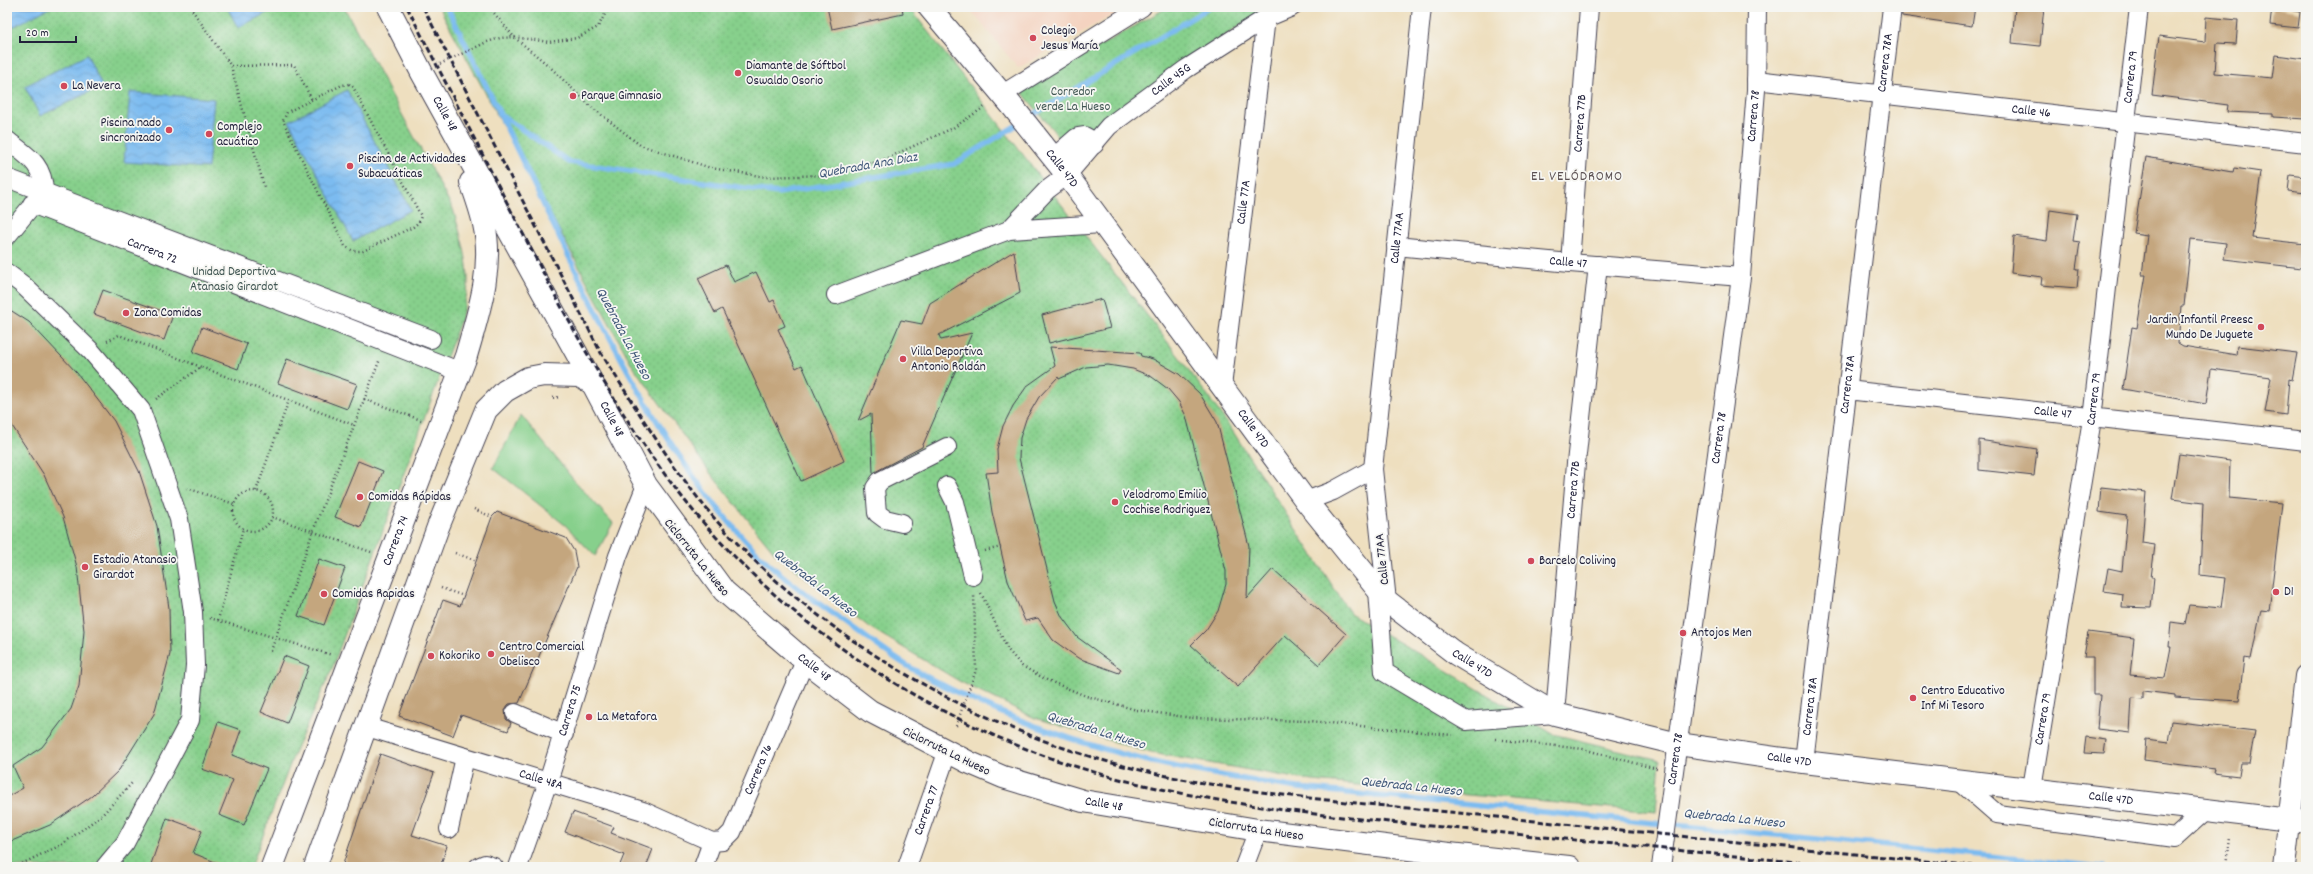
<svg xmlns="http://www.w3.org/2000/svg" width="2313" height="874" font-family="Dekko,sans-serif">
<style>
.built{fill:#f4d3c0}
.grass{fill:#87d08c;stroke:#547964}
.park{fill:url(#park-dots);stroke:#547964}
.water{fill:url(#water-waves);stroke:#4e6e96}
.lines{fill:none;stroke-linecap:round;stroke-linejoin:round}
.stream{stroke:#7bbbf0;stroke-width:5.5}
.building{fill:#c4a67e}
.minor-casing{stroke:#413e4f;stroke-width:20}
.major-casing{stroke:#413e4f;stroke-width:24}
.path{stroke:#413e4f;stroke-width:2.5;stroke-dasharray:1 3;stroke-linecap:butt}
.minor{stroke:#fff;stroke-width:18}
.major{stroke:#fff;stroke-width:22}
.rail{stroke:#22223b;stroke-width:3;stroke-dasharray:6 3;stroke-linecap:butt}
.poi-dot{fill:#d1495b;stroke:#f6f6f2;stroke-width:1.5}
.labels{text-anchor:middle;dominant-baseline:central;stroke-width:3.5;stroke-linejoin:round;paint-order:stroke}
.poi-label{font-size:13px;fill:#22223b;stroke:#f6f6f2;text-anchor:start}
.street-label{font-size:13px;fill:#22223b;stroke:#f6f6f2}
.park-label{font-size:13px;fill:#405653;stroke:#f6f6f2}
.water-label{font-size:14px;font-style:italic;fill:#41587a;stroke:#f6f6f2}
.neighbourhood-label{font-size:14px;letter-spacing:1px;fill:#5b5052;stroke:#f6f6f2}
</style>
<defs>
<pattern id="park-dots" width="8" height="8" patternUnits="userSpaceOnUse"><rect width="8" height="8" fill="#87d08c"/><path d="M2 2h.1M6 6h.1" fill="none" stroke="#74b27a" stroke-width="1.8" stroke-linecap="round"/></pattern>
<pattern id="water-waves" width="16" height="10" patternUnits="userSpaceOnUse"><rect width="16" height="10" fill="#7bbbf0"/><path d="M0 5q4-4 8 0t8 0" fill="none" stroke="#6aa0cf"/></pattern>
</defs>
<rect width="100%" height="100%" fill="#f6f6f2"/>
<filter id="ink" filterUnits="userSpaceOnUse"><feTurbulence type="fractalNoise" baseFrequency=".025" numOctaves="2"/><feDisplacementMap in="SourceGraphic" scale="8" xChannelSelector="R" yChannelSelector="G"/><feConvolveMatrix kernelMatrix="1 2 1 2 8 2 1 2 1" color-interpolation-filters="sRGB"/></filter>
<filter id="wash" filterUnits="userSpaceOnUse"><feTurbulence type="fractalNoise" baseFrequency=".012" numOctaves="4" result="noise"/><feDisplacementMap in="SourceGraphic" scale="16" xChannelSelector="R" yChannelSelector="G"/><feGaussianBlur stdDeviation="0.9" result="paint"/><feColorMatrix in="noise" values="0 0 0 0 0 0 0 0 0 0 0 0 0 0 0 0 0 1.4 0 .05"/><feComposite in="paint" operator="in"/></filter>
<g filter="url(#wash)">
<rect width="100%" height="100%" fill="#eedfbf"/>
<!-- built -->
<path class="built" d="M968 7H1127L1018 68Z"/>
<!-- grass -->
<path class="grass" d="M521 415 573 479 613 523 595 556 565 525 493 468Z"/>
<!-- park -->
<path class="park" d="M7 7H344L453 209C460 234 469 259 468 285 467 295 464 306 462 316L332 669 296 749 251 867H7Z
M439 7H909L1180 358 1230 427 1350 613 1553 734 1660 760 1656 812 1313 781 1151 753 1035 718 959 681 869 627 774 552 711 474 632 365Z
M1168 7H1273L1258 13 1066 146 1021 91Z"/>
<!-- water -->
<path class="water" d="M7 7H51L7 30Z
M227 7H278L238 28Z
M87 55 102 86 40 116 25 86Z
M347 90 411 210 353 241 289 121Z
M130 92 214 99 208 168 124 162Z"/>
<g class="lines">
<!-- stream -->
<path class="stream" d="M447 7C493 97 535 189 580 279 626 371 675 464 745 540 774 572 809 597 845 622 871 641 898 662 927 677 994 713 1066 740 1140 759 1192 772 1245 779 1298 788L2102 867
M504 117 569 162 778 193 954 164 1020 123
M1028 118 1210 7"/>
</g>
<g id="blocks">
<!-- building -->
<path class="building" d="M827 7H902L903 14 832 29Z
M1902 7H1975L1972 26 1902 16Z
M2015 7H2044L2040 46 2012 43Z
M2272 7 2300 12 2298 28 2270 25Z
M2206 17 2238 20 2236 44 2217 43 2215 73 2273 78 2276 55 2306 59V119L2273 117V114L2227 112 2228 105 2152 95 2159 36 2205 42Z
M2146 157 2233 172 2234 168 2261 172 2252 238 2305 244 2302 268 2224 259 2226 243 2191 239 2184 306H2181L2178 343 2183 346 2236 355 2237 346 2297 353 2292 380 2289 379 2286 415 2265 412 2271 377 2211 369 2206 404 2123 389 2132 327 2137 328 2146 275H2142L2147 235 2134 233Z
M2290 175 2306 177V193L2288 191Z
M2050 210 2077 214 2073 241 2080 242 2076 269H2079L2077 288 2041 285 2042 277 2011 273 2014 236 2047 241Z
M1014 251 1020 293 939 335 941 340 972 333 922 447 873 473 871 414 858 421 901 320 922 324 930 303Z
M726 265 734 282 756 272 770 302 774 300 785 326 778 329 796 368 802 365 844 461 801 481 722 309 715 313 698 278Z
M103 290 173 315 164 340 94 314Z
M1102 299 1110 328 1049 343 1042 315Z
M7 308 29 322 77 373 114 421 139 471 157 526 169 608 170 654 154 714 119 770 92 796 50 825 7 843V797L23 788 13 766 42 747 71 709 79 686 84 631 77 567 63 517 44 475 7 418Z
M202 327 247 344 238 369 193 352Z
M1050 347 1140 353 1141 356 1153 359 1179 374 1200 394 1217 422 1249 546 1247 598 1273 569 1346 634 1319 665 1285 635 1238 687 1191 645 1206 630 1218 611 1226 584V571L1186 416 1179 402 1168 389 1152 377 1133 369 1108 365 1086 367 1059 379 1058 377 1039 397 1026 419 1020 438 1019 458 1055 601 1062 617 1077 637 1121 669 1119 673 1078 658 1053 640 1038 618 1025 621 1008 581 992 512 986 473 998 472 997 449 1003 426 1013 406 1027 386 1055 366Z
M287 359 357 384 347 409 278 383Z
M1979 440 2037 449 2034 476 1979 470Z
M2179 454 2230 461 2229 498 2282 503 2269 611 2261 610 2251 659 2244 658 2239 701 2175 697V695L2143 691V699L2132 698 2130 733 2097 729 2100 695H2093V657H2084L2088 632 2134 638 2130 675 2165 678 2171 647H2169L2171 622 2185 624 2189 605 2221 608 2225 578 2200 575 2203 503 2172 499Z
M358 461 383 471 361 527 335 517Z
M2101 487 2146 492 2142 543 2155 545 2151 578H2154L2151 608 2122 607 2123 594 2104 591 2108 568 2122 571 2127 516 2099 512Z
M497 512 566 538 574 551 577 567 519 703 509 704 505 709 506 719 511 723 508 731 461 715 453 736 399 716 443 600 460 606 492 517Z
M319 559 345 568 324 625 298 616Z
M284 656 309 666 287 723 261 712Z
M2171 721 2255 731 2249 763H2241L2239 776 2213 773 2214 769 2144 760 2146 740 2168 743Z
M218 722 241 730 232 755 267 769 244 825 219 815 233 780 202 769Z
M2086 737 2106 740 2104 754 2084 753Z
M380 754 434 773 412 835 447 846 440 867H342Z
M573 812 614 827 611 833 653 849 646 867H619L624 855 565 832Z
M167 818 202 831 193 853 227 867H150Z"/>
</g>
</g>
<g filter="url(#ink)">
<use href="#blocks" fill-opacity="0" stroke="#413e4f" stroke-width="1"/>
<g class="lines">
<!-- minor casing -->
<g class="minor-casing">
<g id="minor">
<path id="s1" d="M1756 80 2306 143"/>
<path d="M1003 94 1142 7"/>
<path d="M7 140C27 156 43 163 44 191L7 236"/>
<path d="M7 178 431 339"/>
<path id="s2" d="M32 204 461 372"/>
<path id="s3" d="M1009 230 1047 190 1067 175 1109 126 1186 69 1266 18 1292 7"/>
<path id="s4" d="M1396 246 1570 263 1741 277"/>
<path id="s5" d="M1570 263 1589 7"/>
<path d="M7 273 23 285 91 351 141 410 179 519 193 612 195 665 190 720 125 843 105 867"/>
<path d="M836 295 1009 230 1102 224"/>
<path id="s6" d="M1222 387 1266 18"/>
<path id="s7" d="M1847 390 2306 441"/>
<path d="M947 486 955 502 973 576"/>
<path d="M1306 501 1333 491 1373 469"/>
<path d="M902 523 885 519 877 513 875 488 880 481 947 447"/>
<path id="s8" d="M1378 590 1384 672 1466 721 1555 714 1576 463 1598 265"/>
<path id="s9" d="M1387 601 1373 469 1422 7"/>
<path d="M515 713 564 734"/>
<path id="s10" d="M367 727 643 811 712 842"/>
<path id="s11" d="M1804 762 1892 7"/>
<path d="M1958 780 1997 814 2175 838 2207 809"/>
<path id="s12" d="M2032 788 2092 419 2139 7"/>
<path d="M449 829 465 757"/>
<path d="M478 867 485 864 494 867"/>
<path id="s13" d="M518 867 548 782 618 556 646 485"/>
<path id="s14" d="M703 867 712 842 723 841 732 832 805 661"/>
<path id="s15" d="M907 867 947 753"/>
<path d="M1244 867 1258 830"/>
<path id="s16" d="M1661 867 1741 277 1756 90 1757 7"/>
</g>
</g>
<!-- major casing -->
<g class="major-casing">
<g id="major">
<path id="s17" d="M388 7 422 73 577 354 646 485 724 591 805 661 870 711 968 762 1003 777 1083 801 1258 830 1449 854 1569 867"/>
<path id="s18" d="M929 7 1012 106 1067 175 1306 501 1387 601 1456 654 1555 714 1678 744 1804 762 2306 822"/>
<path d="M1055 159 1078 139 1084 138 1093 143"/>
<path id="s19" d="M272 867 466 356C478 314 494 268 484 224 481 210 476 196 471 182"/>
<path d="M315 867 438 527 486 410 505 391 528 378 544 375 579 376 592 383"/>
<path d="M2284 867 2306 676"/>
</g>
</g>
<!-- path -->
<path class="path" d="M190 7 231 66 265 190
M489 7 514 37 549 66 589 105 640 145 711 168 766 177 826 175 881 161 953 128 986 106
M440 64 487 42 500 38 514 37 549 42 577 38 598 27 609 7
M231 66 294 65 312 100
M349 84 353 87 421 216 419 222 413 227 363 251H353L345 246 283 121 287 112 342 85Z
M107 341 119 335 201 367
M553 398 560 397
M156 399 201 367 354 425
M364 399 421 420
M187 488 234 504
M256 491 289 400
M233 511a20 20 0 1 1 40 0a20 20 0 1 1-40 0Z
M474 509 492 517
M272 517 371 552
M985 551 1001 547
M455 553 477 561
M441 588 464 596
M981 593 1008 650 1022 666 1047 680 1086 696 1137 710 1192 718 1310 721 1452 735
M210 618 332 655
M218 620 243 529
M271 651 313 531 380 359
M956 726 976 670 974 594
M1495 739 1583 749 1657 769
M15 867 61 845 102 815 132 783
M2226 867 2229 836"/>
<!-- minor -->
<use href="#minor" class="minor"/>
<!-- major -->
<use href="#major" class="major"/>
<!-- rail -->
<path class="rail" d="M407 7C445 81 482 154 520 228 569 323 619 418 686 502 789 630 943 730 1101 774 1223 808 1348 818 1473 830 1598 842 1722 855 1847 867
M423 7 601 353C633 403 664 455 701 502 800 627 977 731 1132 768 1245 796 1364 803 1479 815 1647 833 1816 850 1984 867"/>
</g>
</g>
<!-- markers -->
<g class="poi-dot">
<circle cx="1033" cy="38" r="4"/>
<circle cx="738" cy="73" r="4"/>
<circle cx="64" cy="86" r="4"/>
<circle cx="573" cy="96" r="4"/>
<circle cx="169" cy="130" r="4"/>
<circle cx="209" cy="134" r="4"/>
<circle cx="350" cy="166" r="4"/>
<circle cx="126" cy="313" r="4"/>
<circle cx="2261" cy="327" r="4"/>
<circle cx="903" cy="359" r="4"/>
<circle cx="360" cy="497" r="4"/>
<circle cx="1115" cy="502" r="4"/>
<circle cx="1531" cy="561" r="4"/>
<circle cx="85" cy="567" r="4"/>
<circle cx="2276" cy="592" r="4"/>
<circle cx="324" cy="594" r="4"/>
<circle cx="1683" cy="633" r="4"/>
<circle cx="491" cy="654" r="4"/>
<circle cx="431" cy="656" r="4"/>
<circle cx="1913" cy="698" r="4"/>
<circle cx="589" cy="717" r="4"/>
</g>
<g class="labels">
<!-- poi labels -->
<g class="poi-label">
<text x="1041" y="31">Colegio<tspan x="1041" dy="15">Jesus María</tspan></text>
<text x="746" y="66">Diamante de Sóftbol<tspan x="746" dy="15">Oswaldo Osorio</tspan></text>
<text x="72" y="86">La Nevera</text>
<text x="581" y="96">Parque Gimnasio</text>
<text x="161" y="123" text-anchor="end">Piscina nado<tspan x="161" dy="15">sincronizado</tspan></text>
<text x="217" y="127">Complejo<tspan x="217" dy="15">acuático</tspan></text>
<text x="358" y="159">Piscina de Actividades<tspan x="358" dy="15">Subacuáticas</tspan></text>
<text x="134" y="313">Zona Comidas</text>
<text x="2253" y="320" text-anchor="end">Jardin Infantil Preesc<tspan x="2253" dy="15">Mundo De Juguete</tspan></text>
<text x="911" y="352">Villa Deportiva<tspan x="911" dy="15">Antonio Roldán</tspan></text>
<text x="1123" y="495">Velodromo Emilio<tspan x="1123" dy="15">Cochise Rodriguez</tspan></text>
<text x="368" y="497">Comidas Rápidas</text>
<text x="93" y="560">Estadio Atanasio<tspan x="93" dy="15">Girardot</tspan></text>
<text x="1539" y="561">Barcelo Coliving</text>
<text x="2284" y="592">D1</text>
<text x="332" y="594">Comidas Rapidas</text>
<text x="1691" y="633">Antojos Men</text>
<text x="499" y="647">Centro Comercial<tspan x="499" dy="15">Obelisco</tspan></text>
<text x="439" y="656">Kokoriko</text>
<text x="1921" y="691">Centro Educativo<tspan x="1921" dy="15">Inf Mi Tesoro</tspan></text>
<text x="597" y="717">La Metafora</text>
</g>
<!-- street labels -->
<g class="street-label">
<text stroke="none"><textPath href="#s11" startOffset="704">Carrera 78A</textPath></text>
<text stroke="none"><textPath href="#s12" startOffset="718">Carrera 79</textPath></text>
<text stroke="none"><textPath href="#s3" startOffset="222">Calle 45G</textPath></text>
<text stroke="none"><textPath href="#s1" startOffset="277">Calle 46</textPath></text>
<text stroke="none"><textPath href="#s17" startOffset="121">Calle 48</textPath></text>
<text stroke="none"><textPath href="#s16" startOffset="757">Carrera 78</textPath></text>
<text stroke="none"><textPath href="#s5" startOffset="140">Carrera 77B</textPath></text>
<text stroke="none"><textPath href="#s18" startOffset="209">Calle 47D</textPath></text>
<text stroke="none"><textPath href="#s6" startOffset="186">Calle 77A</textPath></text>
<text stroke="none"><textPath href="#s9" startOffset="365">Calle 77AA</textPath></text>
<text stroke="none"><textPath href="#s2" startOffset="129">Carrera 72</textPath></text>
<text stroke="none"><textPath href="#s4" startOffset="173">Calle 47</textPath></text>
<text stroke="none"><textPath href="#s11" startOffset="380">Carrera 78A</textPath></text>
<text stroke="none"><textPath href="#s12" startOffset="394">Carrera 79</textPath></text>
<text stroke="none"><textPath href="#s7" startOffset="207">Calle 47</textPath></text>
<text stroke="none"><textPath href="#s17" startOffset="469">Calle 48</textPath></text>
<text stroke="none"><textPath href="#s18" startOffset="532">Calle 47D</textPath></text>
<text stroke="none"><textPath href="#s16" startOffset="433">Carrera 78</textPath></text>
<text stroke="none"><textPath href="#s8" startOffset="492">Carrera 77B</textPath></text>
<text stroke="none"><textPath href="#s19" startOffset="349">Carrera 74</textPath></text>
<text transform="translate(696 558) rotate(51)">Ciclorruta La Hueso</text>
<text transform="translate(1383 559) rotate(-96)">Calle 77AA</text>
<text stroke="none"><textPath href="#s18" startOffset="856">Calle 47D</textPath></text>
<text stroke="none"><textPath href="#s17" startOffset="793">Calle 48</textPath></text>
<text stroke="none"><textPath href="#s11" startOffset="56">Carrera 78A</textPath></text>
<text stroke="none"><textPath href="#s13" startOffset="165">Carrera 75</textPath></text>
<text stroke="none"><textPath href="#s12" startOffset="70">Carrera 79</textPath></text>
<text transform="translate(946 752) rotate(26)">Ciclorruta La Hueso</text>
<text stroke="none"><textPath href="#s16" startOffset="109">Carrera 78</textPath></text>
<text stroke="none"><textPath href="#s18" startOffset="1192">Calle 47D</textPath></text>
<text stroke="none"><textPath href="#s14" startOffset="118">Carrera 76</textPath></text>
<text stroke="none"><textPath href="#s10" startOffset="182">Calle 48A</textPath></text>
<text stroke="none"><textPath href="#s18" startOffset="1516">Calle 47D</textPath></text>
<text stroke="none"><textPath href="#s17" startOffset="1117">Calle 48</textPath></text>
<text stroke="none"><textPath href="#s15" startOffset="60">Carrera 77</textPath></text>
<text transform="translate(1256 830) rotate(9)">Ciclorruta La Hueso</text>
</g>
<!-- park labels -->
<g class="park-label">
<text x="1073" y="92">Corredor<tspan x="1073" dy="15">verde La Hueso</tspan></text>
<text x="234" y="272">Unidad Deportiva<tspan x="234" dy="15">Atanasio Girardot</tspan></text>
</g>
<!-- water labels -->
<g class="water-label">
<text transform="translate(868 166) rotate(-10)">Quebrada Ana Diaz</text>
<text transform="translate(623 334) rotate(62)">Quebrada La Hueso</text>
<text transform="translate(815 584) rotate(38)">Quebrada La Hueso</text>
<text transform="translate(1096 731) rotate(17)">Quebrada La Hueso</text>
<text transform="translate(1411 787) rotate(6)">Quebrada La Hueso</text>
<text transform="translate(1734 819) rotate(6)">Quebrada La Hueso</text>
</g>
<!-- neighbourhood labels -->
<g class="neighbourhood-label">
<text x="1577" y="177">EL VELÓDROMO</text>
</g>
</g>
<!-- margin -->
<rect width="2313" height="874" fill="none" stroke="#f6f6f2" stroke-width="24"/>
<!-- scale -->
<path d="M20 36v6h56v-6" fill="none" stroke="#22223b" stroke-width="2"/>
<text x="26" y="36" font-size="12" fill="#22223b" stroke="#f6f6f2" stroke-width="3" paint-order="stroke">20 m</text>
</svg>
